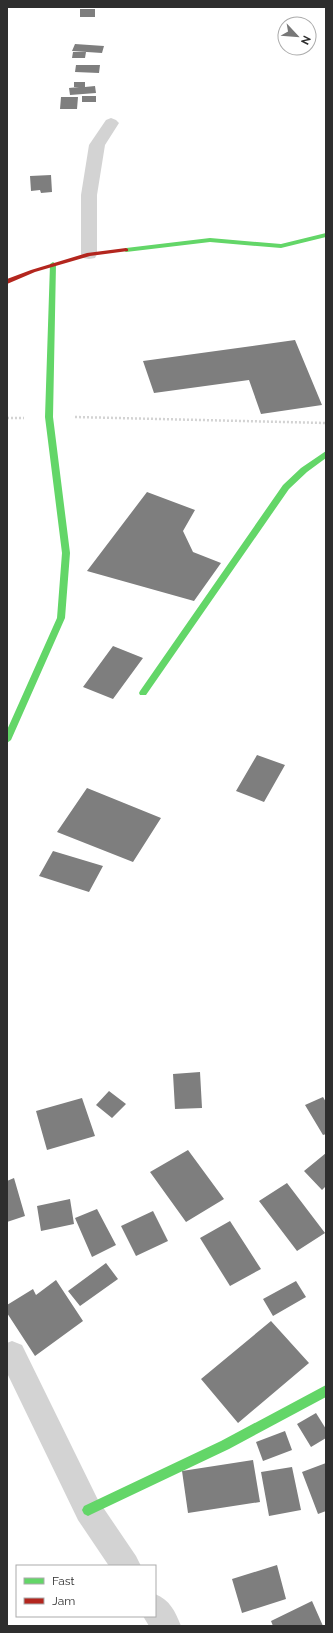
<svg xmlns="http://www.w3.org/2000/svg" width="333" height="1633" font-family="Raleway,sans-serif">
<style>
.building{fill:#7e7e7e}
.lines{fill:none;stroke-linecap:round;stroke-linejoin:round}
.path{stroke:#d3d3d3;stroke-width:2.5;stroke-dasharray:2 2;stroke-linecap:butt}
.street{fill:#d3d3d3;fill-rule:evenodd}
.fast{fill:#63d668;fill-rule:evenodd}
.jam{fill:#b3261e;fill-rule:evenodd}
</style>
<rect width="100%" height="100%" fill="#fff"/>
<!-- building -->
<path class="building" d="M80 9H95V17H80Z
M75 44 104 46 102 53 72 51Z
M73 52H86L85 58H72Z
M76 65H100L99 73 75 72Z
M74 82H85V87L95 86 96 93 70 95 69 88 79 87H74Z
M82 96H96V102H82Z
M61 97H78L77 109H60Z
M51 175 52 192 41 193 40 190 31 191 30 176Z
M295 340 322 405 261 414 249 380 154 393 143 361Z
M147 492 195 510 183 531 193 552 221 563 194 601 87 571Z
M113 646 143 658 113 699 83 687Z
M257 755 285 765 264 802 236 791Z
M87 788 161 818 133 862 57 832Z
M53 851 103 866 89 892 39 876Z
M200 1072 202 1108 175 1109 173 1074Z
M109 1091 126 1104 112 1118 96 1105Z
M323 1097 326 1102V1134L323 1135 305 1105Z
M82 1098 95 1136 47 1150 36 1111Z
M188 1150 224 1199 186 1222 150 1172Z
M326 1153V1186L322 1190 304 1171Z
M14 1178 25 1216 7 1222V1181Z
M287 1183 325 1233 297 1251 259 1201Z
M70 1199 74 1224 41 1231 37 1206Z
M97 1209 116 1245 92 1257 75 1218Z
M153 1211 168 1241 136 1256 121 1226Z
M230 1221 261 1269 230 1286 200 1238Z
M106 1263 118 1279 80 1306 68 1291Z
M56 1280 83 1321 35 1356 7 1313V1305L33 1289 36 1295Z
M296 1281 306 1297 273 1316 263 1299Z
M271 1321 309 1363 238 1423 201 1379Z
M316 1413 326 1429V1438L311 1447 297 1424Z
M285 1431 292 1450 263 1461 256 1442Z
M253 1460 260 1502 188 1513 182 1471Z
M326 1463V1511L318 1514 302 1472Z
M292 1467 301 1510 269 1516 261 1472Z
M277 1565 286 1599 242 1613 232 1579Z
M312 1601 323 1626H273L271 1621Z"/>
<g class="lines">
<!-- path -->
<path class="path" d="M75 417 326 423
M7 418H24"/>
<!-- street -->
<path class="street" d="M111 118 116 120 119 123 105 145 97 195V254L95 258 89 259 83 258 81 254V195L89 145 106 120Z
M12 1341 22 1345 98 1500 136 1556 141 1566H109L78 1520 7 1373V1343Z
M155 1594C170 1600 175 1611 181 1626H149L143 1616H155Z"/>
<!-- fast -->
<path class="fast" d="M326 233V237L281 248 210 242 126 252 123 250 126 248 210 238 281 244Z
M53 262 56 264 53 417 70 553 65 618 11 740 7 743V730L57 618 62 553 45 417 50 264Z
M326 451V458L307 472 289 489 146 695H140L139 693 140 691 283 485 301 468Z
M326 1385V1397L229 1449 92 1514 88 1516 84 1514 82 1510 84 1506 221 1441Z"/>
<!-- jam -->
<path class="jam" d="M126 248 128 249V251L90 256 35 272 7 284V279L31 270 87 253Z"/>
</g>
<!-- border -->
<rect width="333" height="1633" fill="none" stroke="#2e2e2e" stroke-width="16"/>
<!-- legend -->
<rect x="16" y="1565" width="140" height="52" fill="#ffffff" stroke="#ababab"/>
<rect x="24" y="1578" width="20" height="6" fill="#63d668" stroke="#ababab"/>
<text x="52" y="1585" font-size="12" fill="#2e2e2e">Fast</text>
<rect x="24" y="1598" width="20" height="6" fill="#b3261e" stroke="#ababab"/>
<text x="52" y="1605" font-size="12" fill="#2e2e2e">Jam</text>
<!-- north arrow -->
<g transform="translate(297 36) rotate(116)"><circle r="19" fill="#ffffff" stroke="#ababab"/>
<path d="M0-3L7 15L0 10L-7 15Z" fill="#777777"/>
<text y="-6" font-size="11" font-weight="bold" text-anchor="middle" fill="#2e2e2e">N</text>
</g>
</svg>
